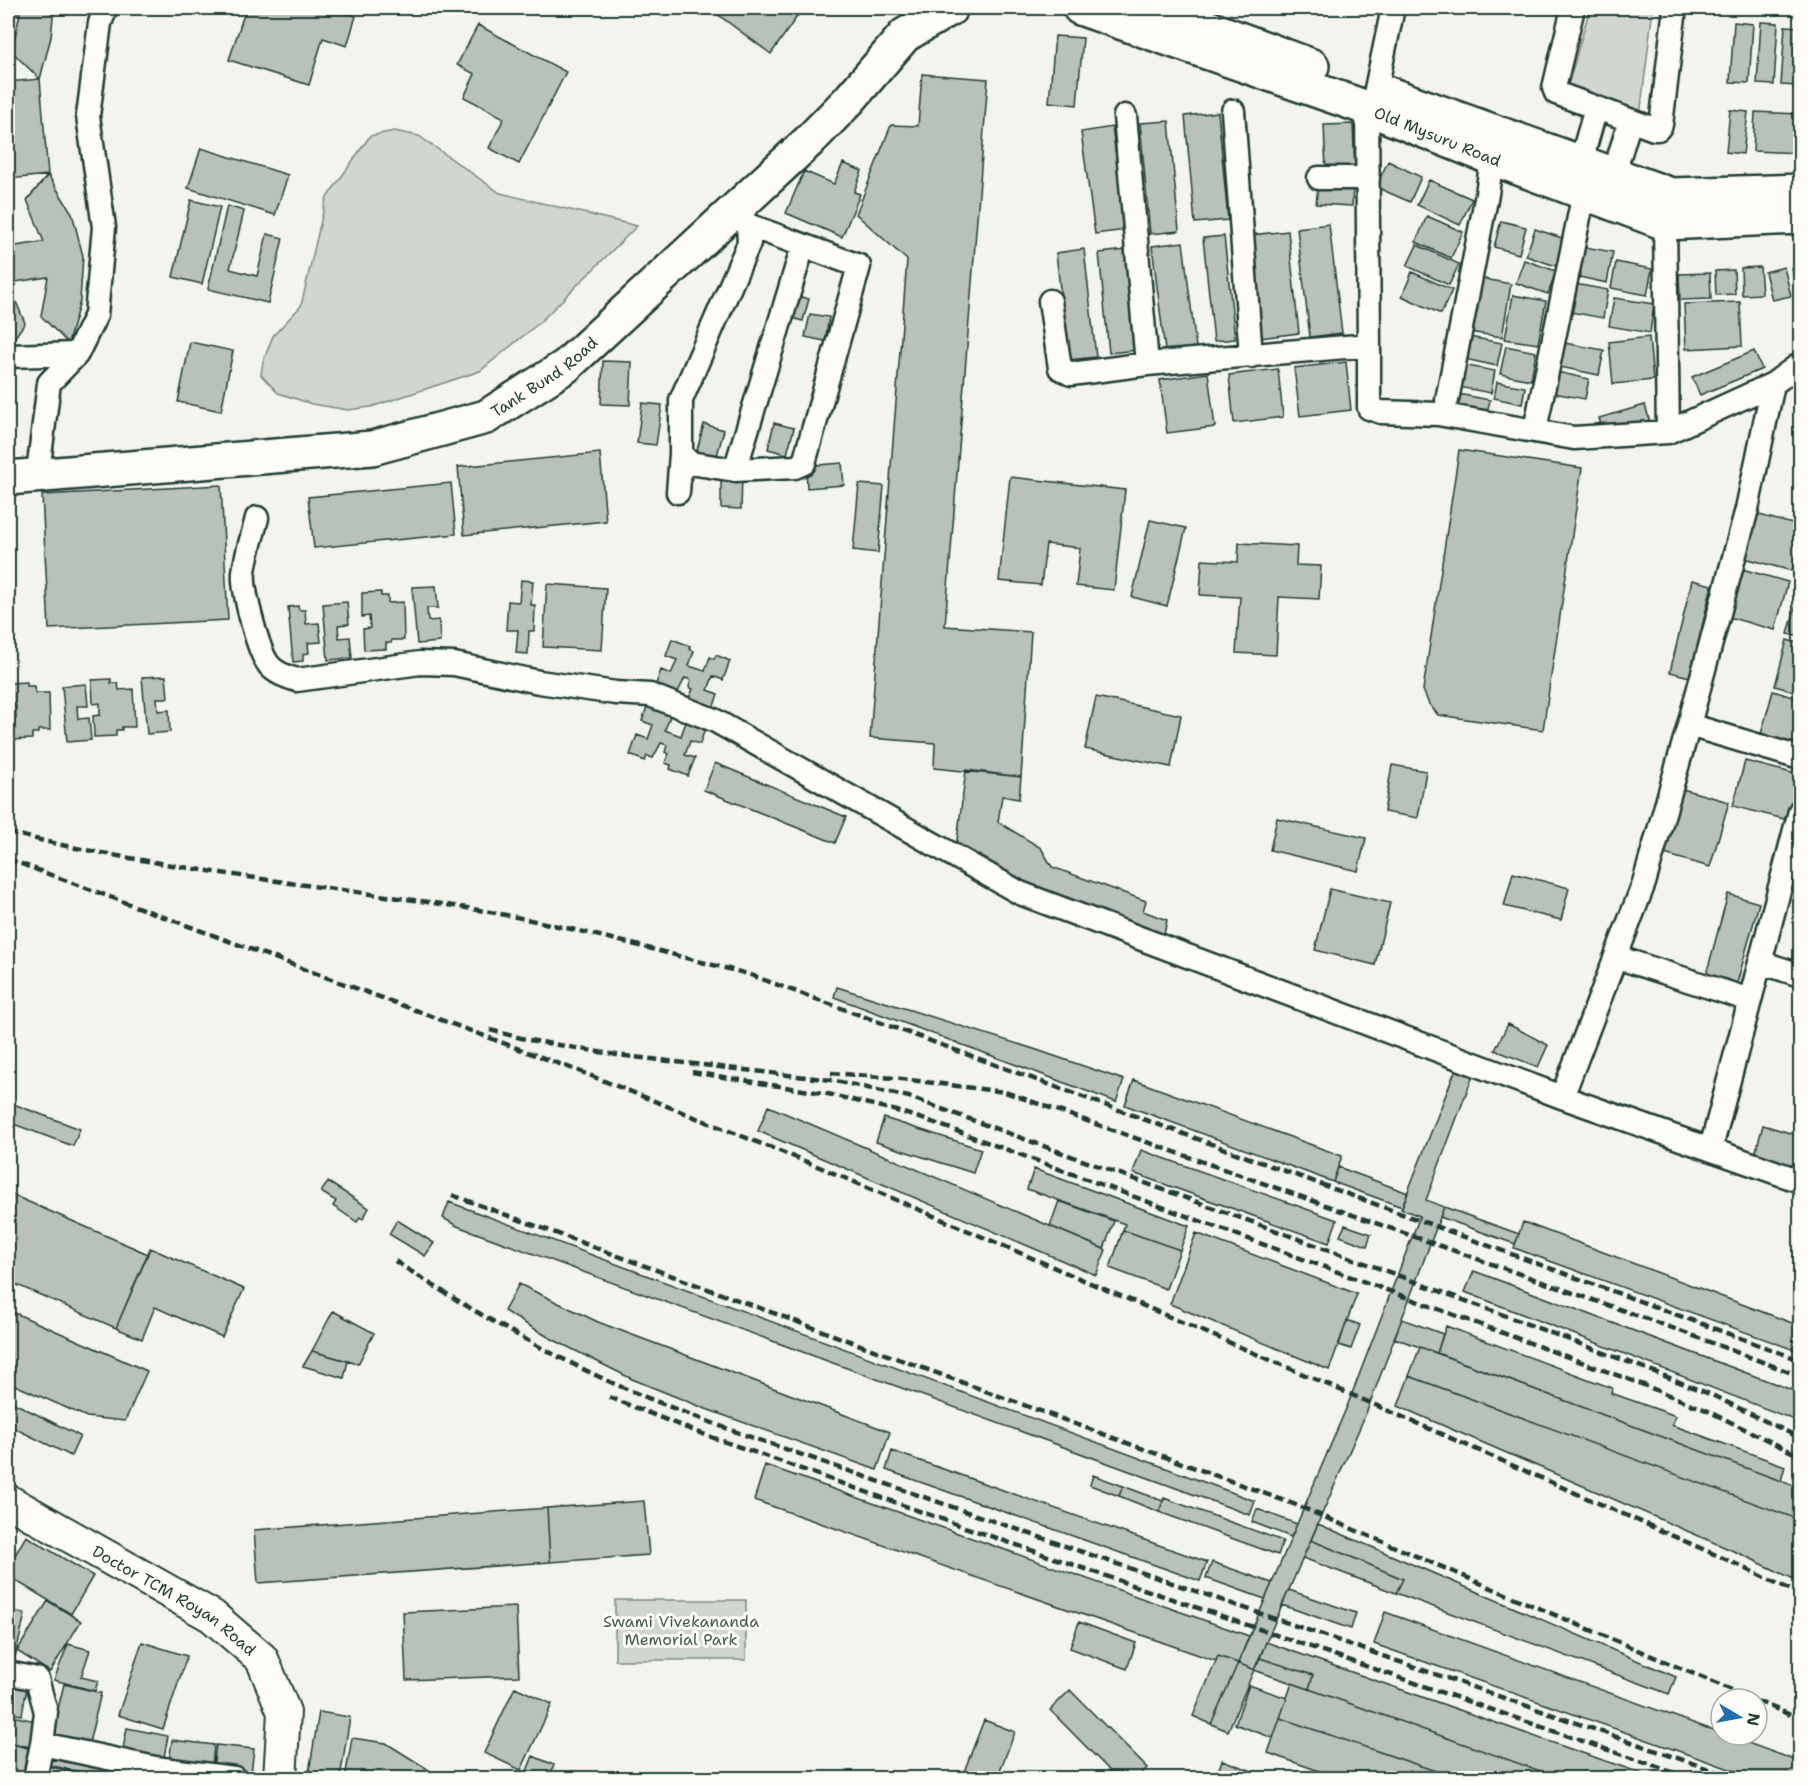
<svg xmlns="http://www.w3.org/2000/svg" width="1808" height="1786" font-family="'Shantell Sans',sans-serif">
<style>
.green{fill:#d1d6d1;stroke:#788a82;stroke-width:1.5}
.building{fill:#b9c1bb;stroke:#1f3d34;stroke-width:1.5}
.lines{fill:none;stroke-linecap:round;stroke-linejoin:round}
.minor-casing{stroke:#1f3d34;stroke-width:27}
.secondary-casing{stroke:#1f3d34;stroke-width:36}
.primary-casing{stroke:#1f3d34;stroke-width:38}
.minor{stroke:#fdfcf7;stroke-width:22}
.secondary{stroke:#fdfcf7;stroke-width:32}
.primary{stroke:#fdfcf7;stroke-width:33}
.rail{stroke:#1f3d34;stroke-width:4.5;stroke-dasharray:9 4.5;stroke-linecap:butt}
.labels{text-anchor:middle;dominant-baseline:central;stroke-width:6;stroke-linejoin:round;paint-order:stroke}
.street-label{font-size:16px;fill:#1f3d34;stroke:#fdfcf7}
.park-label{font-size:16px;fill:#435c53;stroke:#fdfcf7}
</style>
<rect width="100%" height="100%" fill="#f4f4ef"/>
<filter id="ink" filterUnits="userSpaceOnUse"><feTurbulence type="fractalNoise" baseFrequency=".0167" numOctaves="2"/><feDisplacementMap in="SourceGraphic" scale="12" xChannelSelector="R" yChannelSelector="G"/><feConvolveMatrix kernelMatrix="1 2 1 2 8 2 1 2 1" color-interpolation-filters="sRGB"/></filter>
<g filter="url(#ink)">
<!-- green -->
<path class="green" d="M1590 8H1653L1640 116 1567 89Z
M394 131 419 136 500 193 637 226 539 323 480 371 371 407 348 410 312 404 278 393 261 375 263 362 273 336 301 306 326 199 370 136Z
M615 1600H746V1660H615Z"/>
<!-- building -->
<path class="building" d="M8 8H54L51 37 40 79 12 52 20 13 8 15Z
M246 8H333L356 16 347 46 323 38 309 85 229 60Z
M709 8H803L771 54Z
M1764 8H1777V13L1763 12Z
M1734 22 1753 24 1749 83 1730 82Z
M1761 22 1778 23 1774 85 1757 84Z
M478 25 566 72 519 164 489 148 504 118 464 97 475 74 457 65Z
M1785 26 1800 27 1798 86 1781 85Z
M1055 36 1083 38 1077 105 1049 102Z
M922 74 988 79 945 626 1031 632 1021 777 934 768 935 743 870 738 907 260 856 214 891 125 918 126Z
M40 79 48 175 8 179V82Z
M1730 110 1748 112 1743 154 1726 152Z
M1218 112 1228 220 1195 223 1185 116Z
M1755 112 1800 114V153L1753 151Z
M1169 121 1179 231 1150 234 1140 123Z
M1353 124 1355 171 1326 172 1324 125Z
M1112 127 1126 230 1095 234 1081 132Z
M201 148 288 175 275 215 188 188Z
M1388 161 1421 177 1410 202 1376 187Z
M843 163 862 171 854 192 860 194 842 237 786 213 804 171 834 184Z
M48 175 72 213 83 256 80 301 68 343 41 316 48 277 8 283 25 323 8 347V247L44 242 27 200Z
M1429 180 1472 199 1460 225 1417 205Z
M1318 185 1353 187 1352 206 1316 204Z
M191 200 220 207 202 284 173 277Z
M227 206 244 211 230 269 257 276 267 234 283 238 268 303 208 289Z
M1427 216 1463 232 1451 258 1416 242Z
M1501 221 1526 227 1519 254 1494 247Z
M1329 224 1342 333 1310 337 1297 228Z
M1535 229 1565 239 1556 266 1526 256Z
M1288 231 1299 333 1260 338 1250 235Z
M1224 236 1235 339 1214 341 1203 238Z
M1183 242 1196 347 1165 351 1152 246Z
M1417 245 1459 264 1449 285 1407 266Z
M1585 247 1613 252 1607 283 1579 277Z
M1084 249 1096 357 1068 360 1056 253Z
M1127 250 1137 350 1109 353 1099 253Z
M1524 260 1556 271 1548 294 1516 283Z
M1616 262 1652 269 1647 295 1611 288Z
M1760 267 1762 294 1742 295 1741 268Z
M1784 267 1791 296 1772 300 1765 272Z
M1800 267V321L1792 268Z
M1734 270 1735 294 1716 295 1715 271Z
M1412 272 1452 290 1441 314 1402 296Z
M1710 273 1711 299 1680 300 1679 274Z
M1479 278 1511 284 1502 337 1469 332Z
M1575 284 1608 290 1603 318 1570 312Z
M789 294 809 299 803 321 784 316Z
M1513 295 1546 301 1538 344 1505 339Z
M1614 298 1654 304 1650 333 1609 326Z
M1740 302 1742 346 1686 349 1684 304Z
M810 314 829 317 825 341 805 337Z
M1469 337 1502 343 1497 366 1465 359Z
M1649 337 1653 380 1613 384 1609 342Z
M190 342 233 351 221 411 178 402Z
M1564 343 1604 350 1599 375 1560 367Z
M1506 346 1536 352 1531 380 1500 374Z
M1754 351 1762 369 1700 395 1692 377Z
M603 361 632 362 630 405 601 404Z
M1346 362 1351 410 1300 416 1294 368Z
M1462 365 1495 371 1491 393 1458 387Z
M1278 369 1283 417 1234 423 1229 375Z
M1557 372 1589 379 1585 399 1553 393Z
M1208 373 1215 427 1167 433 1160 380Z
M1497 382 1525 387 1522 404 1494 398Z
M1458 394 1490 400 1486 417 1455 411Z
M642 403 662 405 656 445 637 443Z
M1645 405 1650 422 1604 436 1599 418Z
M774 423 794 428 787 454 768 449Z
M704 424 724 430 716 459 696 454Z
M1459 450 1582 468 1543 730 1438 715 1429 704 1423 690Z
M600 453 606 521 464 535 458 467Z
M842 463 844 485 807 488 806 466Z
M721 473 742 474 741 509 721 508Z
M1010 477 1125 490 1114 590 1076 586 1080 548 1046 544 1041 585 999 581Z
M451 483 456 534 314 548 308 497Z
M859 484 884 486 878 553 853 550Z
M221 485 228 620 49 629 42 495Z
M1752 513 1800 526V539L1792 571 1741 557Z
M1150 520 1186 528 1167 606 1132 597Z
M1239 543 1297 546 1296 565 1321 566 1319 599 1279 597 1276 655 1236 653 1240 597 1200 595 1202 560 1238 562Z
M1742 569 1788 582 1775 630 1728 617Z
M521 580 533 581 531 605H535L534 631H529L528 654 516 653 518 630H506L508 601 519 602Z
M1692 580 1712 585 1690 677 1670 672Z
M547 584 606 588 602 650 543 647Z
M436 586 438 608H427L428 621 439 620 440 642 417 644 412 587Z
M1800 590V637L1788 634Z
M381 592V596H388V603L403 602 404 640H392L391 643H386V649L364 650 363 629 370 628 369 616 362 617V593Z
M347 602 349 624 338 625 339 638 350 637 352 658 328 660 323 604Z
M298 606 299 610H305L306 624 319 623 321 642 308 643 309 653 303 654V661L293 662 288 607Z
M672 639 690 646 689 649 694 651 689 666 705 671 710 657 714 659 716 655 730 661 723 680 713 676 708 690 718 694 712 712 693 705 695 700 689 698 693 689 689 687 691 680 685 678 677 694 654 690 661 670 671 674 677 660 666 656Z
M1787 640 1800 644V693L1775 686Z
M166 676 168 698H157L158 711 169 710 170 732 147 734 142 677Z
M111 679V683H118L119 690 133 689 135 727H122V730H116V736L94 737 93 716 100 715V703L93 704 92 680Z
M27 682V686H34L35 693H49L50 730H38V733H32V739L10 740 9 719H16V706L9 707 8 683Z
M86 684 88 706H77L78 719 89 718 91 740 67 742 62 686Z
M1773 691 1800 699V730L1797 744 1761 734Z
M1096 697 1181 715 1171 767 1085 749Z
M648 704 666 711 665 714 670 716 665 730 681 736 686 722 690 723 692 720 706 725 700 744 690 741 685 755 695 758 688 776 670 769 671 765 665 763 669 754 665 752 667 745 661 743 653 758 647 756 645 761 630 755 637 735 648 739 653 725 642 721Z
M1745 761 1800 775V789L1792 821 1733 806Z
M715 763 846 817 835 843 704 790Z
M1392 765 1426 771 1418 818 1384 812Z
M966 770 1021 777 1019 799 1002 796 998 822 1041 848 1052 867 1146 901 1143 911 1167 920 1163 939 1020 885 956 848Z
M1679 788 1729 802 1710 867 1661 853Z
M1277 818 1366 838 1358 871 1270 850Z
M1800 869V896L1794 894Z
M1513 873 1569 888 1561 920 1504 906Z
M1330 889 1390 903 1375 965 1315 950Z
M1728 894 1759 903 1736 987 1705 979Z
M837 987 1034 1049 1124 1080 1116 1102 834 997Z
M1508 1024 1548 1045 1538 1067 1495 1050Z
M1459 1061 1476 1067 1426 1200 1444 1207 1367 1411 1254 1670 1238 1663 1348 1404 1420 1216 1401 1209Z
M1134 1080 1342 1156 1333 1182 1125 1105Z
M8 1102 80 1129 73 1146 8 1122Z
M768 1106 1106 1250 1096 1275 758 1131Z
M884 1118 981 1149 973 1173 876 1142Z
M1763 1125 1800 1136V1170L1754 1158Z
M1141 1150 1337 1220 1329 1243 1133 1173Z
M1338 1167 1408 1193 1402 1207 1333 1182Z
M1034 1169 1189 1226 1180 1250 1123 1230 1125 1224 1027 1189Z
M328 1182 369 1208 363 1219 360 1217 357 1222 333 1206 336 1201 321 1192Z
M8 1193 148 1254 116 1328 8 1281Z
M1059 1201 1114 1221 1104 1249 1050 1226Z
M449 1202 1255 1501 1250 1515 457 1226 443 1218Z
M1444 1207 1519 1234 1515 1244 1440 1217Z
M397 1220 434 1243 425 1256 389 1234Z
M1523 1222 1800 1326V1352L1514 1248Z
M1345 1225 1371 1234 1367 1246 1340 1236Z
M1123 1230 1180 1250 1166 1289 1110 1268Z
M1196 1233 1357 1294 1329 1370 1170 1304Z
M150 1248 244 1289 222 1337 155 1307 142 1339 116 1328Z
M1474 1271 1800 1393V1422L1465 1292Z
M519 1284 598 1322 890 1432 877 1470 706 1409 632 1379 550 1338 504 1311Z
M8 1310 147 1371 125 1421 87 1417 8 1382Z
M333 1311 374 1333 358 1364 312 1351Z
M1402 1319 1443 1334 1437 1353 1394 1338Z
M1347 1320 1360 1325 1351 1349 1339 1345Z
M1446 1326 1612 1388 1611 1393 1676 1416 1672 1425 1785 1466 1781 1481 1437 1353Z
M1420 1347 1800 1488V1520L1409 1376Z
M312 1351 348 1361 344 1378 303 1366Z
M1409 1376 1800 1520V1582L1745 1556 1398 1406Z
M8 1400 80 1436 71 1456 8 1425Z
M892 1451 1207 1562 1200 1581 886 1470Z
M765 1465 1249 1636 1238 1663 1218 1656 1216 1661 754 1500Z
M1093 1475 1123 1486 1119 1496 1090 1485Z
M1123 1486 1163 1501 1159 1512 1119 1496Z
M1164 1498 1283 1541 1278 1555 1159 1512Z
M644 1501 649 1555 550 1562 547 1508Z
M547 1508 550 1562 258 1583 254 1530Z
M1257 1509 1297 1524 1291 1537 1252 1522Z
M1318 1524 1676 1677 1669 1694 1396 1593 1403 1579 1311 1540Z
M26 1536 93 1576 71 1614 8 1576V1567Z
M1311 1540 1403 1579 1396 1593 1303 1558Z
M1212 1562 1272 1583 1265 1599 1206 1578Z
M1289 1590 1356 1613 1351 1629 1282 1605Z
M48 1601 81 1621 50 1672 17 1651Z
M516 1607 519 1676 406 1680 403 1612Z
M8 1610 25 1614 12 1670 8 1669Z
M1385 1612 1721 1733V1735H1726L1800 1762V1778H1755L1374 1644Z
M1079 1622 1136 1643 1127 1669 1070 1648Z
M142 1642 187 1656 163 1729 118 1715Z
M1266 1642 1559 1745 1655 1778H1560L1309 1689 1313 1675 1260 1658Z
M68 1644 90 1650 81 1677 98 1681 95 1691 54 1680Z
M1218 1656 1238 1663 1211 1724 1193 1716Z
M1260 1658 1313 1675 1309 1689 1254 1670Z
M1238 1663 1254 1670 1228 1731 1211 1724Z
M8 1679 28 1682 22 1715 8 1713Z
M1292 1683 1309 1689 1560 1778H1456L1280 1718Z
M64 1684 101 1693 88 1747 51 1738Z
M1249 1685 1287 1698 1273 1738 1235 1724Z
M515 1687 552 1704 521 1770 484 1753Z
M1070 1690 1147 1768 1137 1778H1117L1050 1710Z
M319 1712 350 1717 340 1778H308Z
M8 1715 40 1722 34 1748 8 1742Z
M1280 1718 1456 1778H1339L1268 1753Z
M984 1720 1015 1732 997 1778H975L963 1774Z
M127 1728 168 1736 163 1762 122 1754Z
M352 1738 386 1743 442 1778H345Z
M172 1740 214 1745 212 1768 169 1762Z
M8 1743 35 1750 28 1778 8 1773Z
M216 1745 254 1749 251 1773 213 1769Z
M47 1747 114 1762 110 1778 43 1764Z
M533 1756 554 1765 549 1778H524Z
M1222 1760 1266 1776 1265 1778H1216Z
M43 1765 101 1778H40Z
M120 1765 161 1778H117Z"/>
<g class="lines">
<!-- minor casing -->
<g class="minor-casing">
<path id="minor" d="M1573 8 1554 88 1556 93 1654 129H1658L1661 125 1675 8
M1376 89 1393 8
M1233 111 1251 356
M1125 116 1147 364
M1581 161 1596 108
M1614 173 1630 121
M1319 178H1368
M735 209 748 225 859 266 804 463 795 467 735 470 690 463 681 454V400L749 243 748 225
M1665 223 1668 432
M1050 301 1060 368 1071 374 1147 364 1369 345 1367 108
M1369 345V408L1381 412 1438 414 1574 438 1668 432 1773 384 1800 364
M8 356 77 354
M1447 400 1487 194 1492 158
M1537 420 1584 193
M39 464 49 383 77 354 96 315 104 227 88 116 100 23 106 8
M735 470 803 246
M678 492 681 454
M257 518C253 535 246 554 244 572 242 589 258 652 269 665 275 673 287 677 297 680L420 663 454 664 539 682 616 693 650 695 714 720 1020 893 1562 1097 1800 1181
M1689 725 1800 758
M1616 957 1750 1000
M1760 962 1800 975
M1562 1097 1644 883 1689 725 1747 509 1773 384
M1711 1148 1800 811
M8 1673 37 1679 46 1712 42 1744 35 1778
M42 1744 155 1768 234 1778"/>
</g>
<!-- secondary casing -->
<g class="secondary-casing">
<g id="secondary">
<path id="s1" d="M8 1501 212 1616 262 1659 284 1712 280 1778"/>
</g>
</g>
<!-- primary casing -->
<g class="primary-casing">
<g id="primary">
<path id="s2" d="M1080 8 1367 108 1492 158 1665 223 1800 217"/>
<path d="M1156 8 1312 66"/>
<path d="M1386 93 1671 195 1800 191"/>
<path id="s3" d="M8 478 372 448 486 417 566 366 809 141 849 100 905 35 951 8"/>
</g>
</g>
<!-- minor -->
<use href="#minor" class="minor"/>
<!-- secondary -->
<use href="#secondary" class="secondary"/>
<!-- primary -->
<use href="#primary" class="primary"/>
<!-- rail -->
<path class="rail" d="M8 832C56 845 105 854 154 862 256 880 358 891 460 907 557 922 653 950 748 974L1800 1360
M8 859 584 1073 817 1166 1373 1404 1723 1558 1800 1594
M490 1030 529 1040 617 1055 831 1080 909 1097 1381 1269 1647 1369 1712 1395 1800 1438
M692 1072 828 1094 897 1111 932 1122 1641 1384 1706 1410 1800 1456
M831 1073 894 1078 1005 1092 1667 1326 1800 1376
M452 1195 1296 1505 1753 1699
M395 1261C462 1305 533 1346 606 1380 650 1400 696 1417 742 1434L1735 1778
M609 1397 689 1429 953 1523 1689 1778
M1757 1701 1800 1719"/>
</g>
</g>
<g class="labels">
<!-- street labels -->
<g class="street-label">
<text stroke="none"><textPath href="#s2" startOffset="380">Old Mysuru Road</textPath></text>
<text stroke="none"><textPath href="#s3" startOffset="554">Tank Bund Road</textPath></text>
<text stroke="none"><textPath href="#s1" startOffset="194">Doctor TCM Royan Road</textPath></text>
</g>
<!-- park labels -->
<g class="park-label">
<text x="681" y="1621">Swami Vivekananda<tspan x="681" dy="18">Memorial Park</tspan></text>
</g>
</g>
<!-- margin -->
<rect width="1808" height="1786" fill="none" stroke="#fdfcf7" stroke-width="30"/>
<rect x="15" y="15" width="1778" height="1756" fill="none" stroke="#1f3d34" stroke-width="2" filter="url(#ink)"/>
<!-- north arrow -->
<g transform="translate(1739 1717) rotate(100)"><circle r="28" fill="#fdfcf7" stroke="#a4b0a9" stroke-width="1.5"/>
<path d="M0-4.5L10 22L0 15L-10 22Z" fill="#1f6fb2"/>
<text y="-9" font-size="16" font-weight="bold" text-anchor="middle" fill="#1f3d34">N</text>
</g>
</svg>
